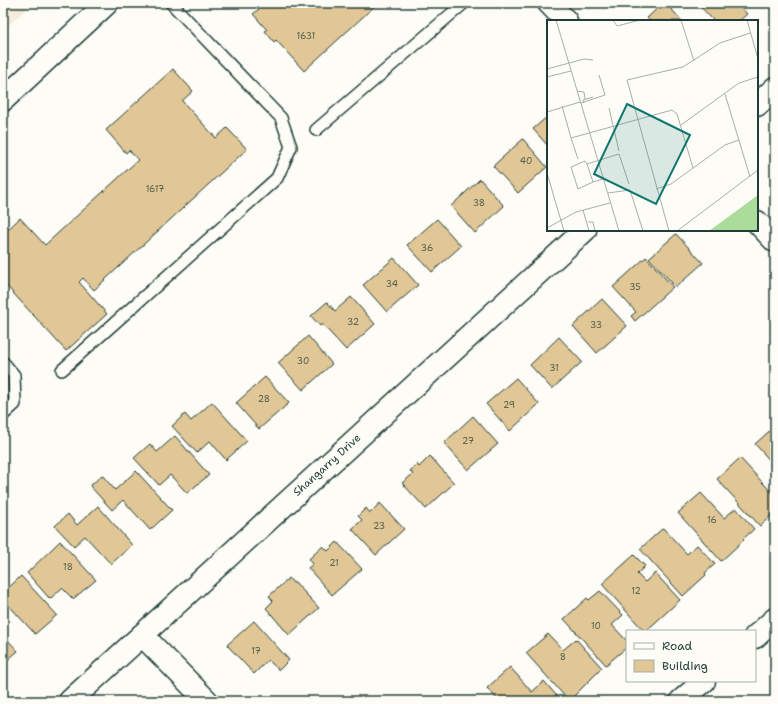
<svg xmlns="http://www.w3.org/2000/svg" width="778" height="704" font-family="'Shantell Sans',sans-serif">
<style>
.built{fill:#f5ecda}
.building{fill:#e1c696;stroke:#1f3d34}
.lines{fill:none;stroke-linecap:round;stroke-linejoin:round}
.lane-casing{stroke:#1f3d34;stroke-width:14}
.street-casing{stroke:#1f3d34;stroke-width:25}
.secondary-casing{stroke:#1f3d34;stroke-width:25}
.lane{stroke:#fdfcf7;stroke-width:11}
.street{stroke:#fdfcf7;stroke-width:22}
.secondary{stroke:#fdfcf7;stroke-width:22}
.labels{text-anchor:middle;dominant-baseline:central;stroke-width:4;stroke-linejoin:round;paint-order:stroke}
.number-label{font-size:9px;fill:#505f4c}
.street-label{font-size:11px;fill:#1f3d34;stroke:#fdfcf7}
.inset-road{fill:none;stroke:#a4b0a9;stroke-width:1}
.view{fill:#0f766e;fill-opacity:0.15;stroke:#0f766e;stroke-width:2}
.inset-edge{fill:none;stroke:#1f3d34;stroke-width:2}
</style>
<rect width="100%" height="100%" fill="#fdfcf7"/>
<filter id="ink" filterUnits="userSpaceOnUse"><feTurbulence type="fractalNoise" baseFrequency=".025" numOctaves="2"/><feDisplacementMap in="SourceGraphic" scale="8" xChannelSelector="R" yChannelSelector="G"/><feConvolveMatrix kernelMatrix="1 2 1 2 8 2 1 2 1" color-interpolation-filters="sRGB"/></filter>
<g filter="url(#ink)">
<!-- built -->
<path class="built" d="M3 3H33L3 30Z"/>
<!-- building -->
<path class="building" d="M266 3H378L304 71 276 40 274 42 265 31 267 30 253 14Z
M663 3H666L682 21H650L647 18Z
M697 3H737L747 14 739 21H714Z
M173 69 193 91 182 101 216 138 227 128 247 149 94 290 83 278 79 282 107 314 66 351 3 282V234L20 218 45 245 138 160 129 150 126 153 106 130Z
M548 116V146L533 129Z
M523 139 547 167 518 193 493 166Z
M480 179 504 206 475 233 451 206Z
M437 219 461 246 432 272 407 245Z
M676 234 703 263 676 287 649 258Z
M646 257 673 287 635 321 631 316 636 312 613 287Z
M394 258 418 285 387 312 363 285Z
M351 297 375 324 346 350 322 324 320 326 311 316 327 302 335 311Z
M602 299 627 326 597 353 573 326Z
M308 336 332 364 303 390 278 363Z
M559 337 582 362 552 389 530 365Z
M265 377 289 403 259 429 236 403Z
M516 378 539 404 510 431 486 404Z
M212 402 247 441 226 460 210 441 197 453 172 426 185 414 191 421Z
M473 416 498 444 468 470 444 443Z
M775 426V466L755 444Z
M175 436 209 475 187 493 170 475 159 485 134 458 150 444 157 452Z
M430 456 454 483 426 509 402 483 413 474 410 471 417 464 419 467Z
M740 458 775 496V512L760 526 717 479Z
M136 471 172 510 150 530 123 500 112 510 90 486 102 475 115 490Z
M701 493 724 518 736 508 754 529 743 539 744 540 721 561 678 513Z
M380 503 404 529 376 555 352 529 362 520 358 516 366 508 370 513Z
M98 506 132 545 111 564 85 536 74 546 55 526 68 514 77 525Z
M663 528 687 554 697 545 715 564 705 573 706 575 683 596 640 549Z
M60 541 96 580 73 599 62 588 50 599 27 573Z
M337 542 362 569 332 595 308 568 313 564 309 559 323 546 328 551Z
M634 555 645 566 637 574 645 582 655 573 680 600 646 631H644L602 584Z
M21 576 57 615 35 634 3 599V593Z
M289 578 293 583 295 582 319 608 289 635 266 608 273 601 269 596Z
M600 591 623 615 612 625 627 641V647L606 665 564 619 587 598 589 600Z
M254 621 289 660 279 670 268 660 254 674 227 645Z
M548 634 563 650 576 639 602 668 569 701 526 653Z
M3 635 18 651 3 664Z
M510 667 532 692 544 681 561 701H499L487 688Z"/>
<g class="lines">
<!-- lane casing -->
<g class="lane-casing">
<path id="lane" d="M316 130 464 3
M3 362 14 375 15 404 3 415
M62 370 277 178 291 147 281 118 171 3"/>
</g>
<!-- street casing -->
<g class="street-casing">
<path id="street" d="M549 3 566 21
M757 105 775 88
M757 222 775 241
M142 635 207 701
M755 637 775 619
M70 701 585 230
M681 701 704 681"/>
</g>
<!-- secondary casing -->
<g class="secondary-casing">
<path id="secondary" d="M3 100 107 3"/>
</g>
<!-- lane -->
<use href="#lane" class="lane"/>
<!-- street -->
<use href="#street" class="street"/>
<!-- secondary -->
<use href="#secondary" class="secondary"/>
</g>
</g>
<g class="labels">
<!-- number labels -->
<g class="number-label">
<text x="306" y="36">1631</text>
<text x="526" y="161">40</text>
<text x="155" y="189">1617</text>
<text x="479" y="203">38</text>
<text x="427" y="248">36</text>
<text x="392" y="284">34</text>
<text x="635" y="287">35</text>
<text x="353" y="322">32</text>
<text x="596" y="325">33</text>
<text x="303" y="361">30</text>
<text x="554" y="368">31</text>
<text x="264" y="399">28</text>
<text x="509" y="405">29</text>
<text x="468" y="441">27</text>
<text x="712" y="520">16</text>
<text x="379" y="526">23</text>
<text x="334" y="563">21</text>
<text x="68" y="567">18</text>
<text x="636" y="591">12</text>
<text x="596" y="626">10</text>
<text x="256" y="651">17</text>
<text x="563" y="657">8</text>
</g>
<!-- street labels -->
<g class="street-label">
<text transform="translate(327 465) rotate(-42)">Shangarry Drive</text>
</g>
</g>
<!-- overview -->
<g transform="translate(547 20)">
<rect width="211" height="211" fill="#fdfcf7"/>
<path d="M211 175V211H162Z" fill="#acdc9b"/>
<path class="inset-road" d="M9 0 72 211M66 0 70 6 93 0M134 0 147 41M200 0 211 39M0 49 37 39 46 40M0 57 24 51M30 71 37 72 38 79M178 74 203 157M34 83 58 75 52 55M37 83 36 80 46 77M15 86 24 118 125 90 130 94 146 148M62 88 72 131M0 92 33 82M134 105 192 63 211 57M24 118 31 139M40 144 38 141 24 147 31 169 46 162M0 153 17 211M56 159 46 162 40 144 72 134 82 164M109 169 124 164 178 125 192 120M61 173 83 170 96 211M36 190 42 211M41 202H46L48 211M0 208 29 192 63 183M122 211 80 60 136 47 173 23 203 13M130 211 211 150"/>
<path class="view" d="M80 84 143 115 109 184 47 154Z"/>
<rect width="211" height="211" class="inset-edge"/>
</g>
<!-- margin -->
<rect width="778" height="704" fill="none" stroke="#fdfcf7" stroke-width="16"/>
<rect x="8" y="8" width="762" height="688" fill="none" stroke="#1f3d34" stroke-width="1.5" filter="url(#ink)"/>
<!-- legend -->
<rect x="626" y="630" width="130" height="52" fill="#fdfcf7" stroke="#a4b0a9"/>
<rect x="634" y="643" width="20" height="6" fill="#fdfcf7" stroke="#a4b0a9"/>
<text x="662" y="650" font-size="12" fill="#1f3d34">Road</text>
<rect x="634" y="660" width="20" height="12" fill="#e1c696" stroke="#a4b0a9"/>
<text x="662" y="670" font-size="12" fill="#1f3d34">Building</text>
</svg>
